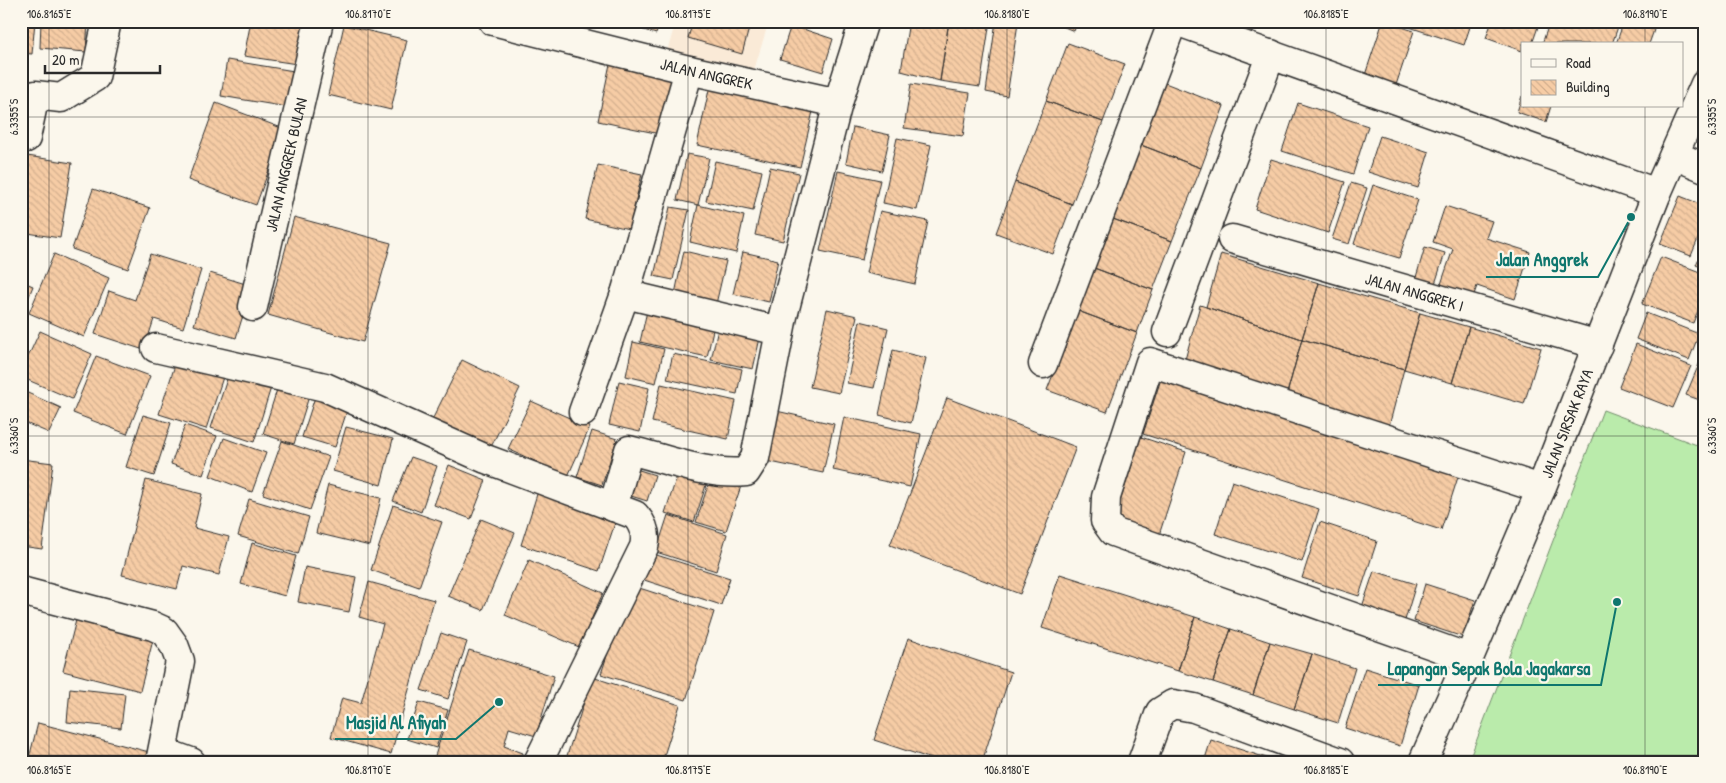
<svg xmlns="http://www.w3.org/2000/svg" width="1726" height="783" font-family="'Patrick Hand',sans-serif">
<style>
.built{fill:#faead7}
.grass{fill:#baebab;stroke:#728b6b}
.building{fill:url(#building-back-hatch);stroke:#2b2b2b}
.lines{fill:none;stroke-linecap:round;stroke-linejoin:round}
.minor-casing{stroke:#2b2b2b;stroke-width:31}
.tertiary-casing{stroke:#2b2b2b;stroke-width:31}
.minor{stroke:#fbf7ec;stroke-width:28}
.tertiary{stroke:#fbf7ec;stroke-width:28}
.ticks{fill:none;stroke:#2b2b2b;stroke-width:1;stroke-opacity:0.45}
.labels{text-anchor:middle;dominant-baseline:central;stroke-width:4.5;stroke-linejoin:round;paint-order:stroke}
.street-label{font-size:16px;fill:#2b2b2b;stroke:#fbf7ec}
.leader{fill:none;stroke:#0f766e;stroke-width:2}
.callout-dot{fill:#0f766e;stroke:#fbf7ec;stroke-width:2}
.callout-label{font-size:18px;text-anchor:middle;font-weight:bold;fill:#0f766e;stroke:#fbf7ec;stroke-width:4.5;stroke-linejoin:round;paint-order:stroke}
.neatline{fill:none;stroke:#2b2b2b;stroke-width:2}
.ticks-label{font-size:12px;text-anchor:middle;fill:#2b2b2b}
</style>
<defs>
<pattern id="building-back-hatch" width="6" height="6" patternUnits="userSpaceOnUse" patternTransform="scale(1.25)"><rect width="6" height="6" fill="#f6cca5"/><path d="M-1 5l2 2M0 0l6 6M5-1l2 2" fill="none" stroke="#d3af8e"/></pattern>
</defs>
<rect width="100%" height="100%" fill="#fbf7ec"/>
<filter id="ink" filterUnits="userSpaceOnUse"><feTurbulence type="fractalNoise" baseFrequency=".02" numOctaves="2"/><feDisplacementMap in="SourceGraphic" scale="10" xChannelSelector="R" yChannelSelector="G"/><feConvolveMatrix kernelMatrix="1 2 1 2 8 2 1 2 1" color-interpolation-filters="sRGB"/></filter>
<g filter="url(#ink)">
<!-- built -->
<path class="built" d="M676 21H769L751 80 666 55Z"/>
<!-- grass -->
<path class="grass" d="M1603 410 1705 448V762H1489L1471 755Z"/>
<!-- building -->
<path class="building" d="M21 21H35L32 54 21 53Z
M41 21H88L86 52 40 48Z
M251 21H305L297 64 244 56Z
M617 21H661L656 34Z
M693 21H751L742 54 688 38Z
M818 21H843L841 29Z
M909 21H949L940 81 901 71Z
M949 21H990L980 87 940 81Z
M996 21 1018 23 1007 96 986 92Z
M1050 21H1078L1074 31Z
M1383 21 1414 31 1396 85 1365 75Z
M1391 21H1472L1464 45Z
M1492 21H1540L1532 44H1522V51L1486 38Z
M1550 21H1620L1612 44H1542Z
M1624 21H1629L1654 30 1649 44H1616Z
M344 25 407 40 391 110 328 95Z
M791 25 833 39 823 72 780 59Z
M1068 43 1125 64 1103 122 1046 101Z
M611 59 673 73 660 134 598 121Z
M227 60 294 71 287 107 221 96Z
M1165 83 1224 106 1201 168 1141 145Z
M911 84 970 93 963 136 904 128Z
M710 85 814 107 800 167 697 145Z
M1522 96V106H1551L1546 122 1517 112Z
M1046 101 1103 122 1072 204 1015 182Z
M216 103 284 129 256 205 188 180Z
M1298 103 1368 126 1353 174 1282 151Z
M853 127 890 135 882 171 846 163Z
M1380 136 1429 152 1418 188 1368 172Z
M897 138 931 145 917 210 883 203Z
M1141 145 1201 168 1172 241 1113 219Z
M687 154 709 158 698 205 677 200Z
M21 155 72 163 60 238 21 232Z
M1271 159 1345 182 1328 233 1255 209Z
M715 161 762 171 753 211 706 201Z
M598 165 642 174 629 229 585 219Z
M770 167 799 173 783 241 755 235Z
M838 171 880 180 862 260 820 251Z
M1015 182 1072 204 1053 254 996 233Z
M1351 183 1367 188 1349 244 1332 239Z
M1373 185 1418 200 1399 258 1354 244Z
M93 189 150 208 128 269 72 249Z
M1680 196 1705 206V222L1691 256 1660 244Z
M698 205 744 216 736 253 690 242Z
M1445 206 1492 221 1486 238 1530 252 1515 299 1477 286 1471 303 1438 293 1453 249 1433 242Z
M670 207 689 210 673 280 654 276Z
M880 211 928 221 915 284 866 273Z
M294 217 391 243 363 342 268 315Z
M1113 219 1172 241 1153 290 1094 268Z
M1705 243V269L1696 265Z
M1425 247 1445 253 1433 290 1414 284Z
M684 251 726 261 716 304 675 294Z
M743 252 778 260 769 302 733 294Z
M54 254 109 278 84 337 29 313Z
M150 254 201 270 183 328 154 319 144 350 95 334 109 291 135 300Z
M1221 254 1319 283 1302 339 1206 307Z
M1661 257 1705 274V293L1693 323 1642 304Z
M1094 268 1153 290 1137 333 1078 311Z
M210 273 252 286 236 338 194 325Z
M21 281 33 286 21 316Z
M1319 283 1420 313 1404 369 1302 339Z
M649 302 716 316 707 357 640 342Z
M1200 305 1302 339 1285 401 1183 367Z
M827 309 857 316 839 393 810 387Z
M1078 311 1137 333 1107 412 1047 390Z
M1420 313 1469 327 1452 383 1404 369Z
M1646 313 1699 334 1689 360 1636 339Z
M720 320 762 329 753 369 711 360Z
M860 321 888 328 874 388 847 383Z
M1469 327 1541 348 1524 404 1452 383Z
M40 331 92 354 72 399 21 377V372Z
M1302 339 1404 369 1388 430 1285 401Z
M633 342 664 349 656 383 626 376Z
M1636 344 1691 366 1673 408 1619 387Z
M893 350 926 358 911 423 879 415Z
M673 354 742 369 737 394 667 379Z
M96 356 150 376 127 434 73 413Z
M178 356 225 371 206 429 159 414Z
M1702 357 1705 358V402L1686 395Z
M462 360 520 388 490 449 432 420Z
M231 367 273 381 254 442 211 428Z
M1162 376 1460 471 1441 530 1143 434Z
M280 380 311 390 294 444 263 434Z
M619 381 649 388 640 432 609 425Z
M661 384 736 401 728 439 652 422Z
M21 390 61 408 49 433 21 421Z
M315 397 348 408 335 447 302 437Z
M947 398 1076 447 1020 594 890 545Z
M531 401 590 427 568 476 508 449Z
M772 410 834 424 823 473 761 460Z
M143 415 171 423 154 476 126 467Z
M844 417 921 434 910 487 833 470Z
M185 425 217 436 203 475 171 464Z
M346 427 393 439 381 485 333 471Z
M592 431 617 439 602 485 577 477Z
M1141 437 1186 452 1159 535 1114 520Z
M224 438 266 453 252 492 210 476Z
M282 441 329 457 310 510 263 494Z
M411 457 437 466 421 512 393 501Z
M21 459 53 463 42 549 21 546Z
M449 465 486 480 471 519 434 505Z
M680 467 709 476 694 522 665 513Z
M636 469 655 475 647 501 628 495Z
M712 473 742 483 726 531 696 522Z
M146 480 202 494 194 528 229 537 219 575 183 566 177 589 122 575Z
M1232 481 1319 509 1302 562 1215 534Z
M328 485 381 498 370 546 316 533Z
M538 491 617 517 599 571 521 545Z
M249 499 309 517 298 554 238 536Z
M393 505 442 522 419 587 371 570Z
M668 515 727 534 716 571 656 552Z
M481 519 515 533 483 610 448 596Z
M1320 522 1377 541 1359 596 1302 578Z
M252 543 296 556 285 596 241 584Z
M647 552 730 578 721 605 638 578Z
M529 560 603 593 579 647 505 615Z
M305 567 356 577 349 612 298 602Z
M1374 571 1416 584 1402 630 1359 616Z
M1060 574 1195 617 1178 671 1042 628Z
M369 582 434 600 391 754 331 737 342 698 361 703 383 624 359 617Z
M1425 584 1475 600 1463 637 1414 621Z
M630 585 714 612 686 700 601 674Z
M1195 617 1231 629 1213 682 1178 671Z
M76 620 153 640 140 691 63 671Z
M1231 629 1270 642 1253 695 1213 682Z
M441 633 467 642 448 699 421 690Z
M908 638 1011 672 982 762H941L874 740Z
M1270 642 1312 654 1294 709 1253 695Z
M469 650 554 676 536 736 509 728 504 746 523 753 521 762H433Z
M1312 654 1355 668 1338 723 1294 709Z
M1365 668 1419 685 1400 746 1345 728Z
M592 677 680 705 662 762H565Z
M70 688 125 694 121 728 67 722Z
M419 702 448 710 436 748 407 739Z
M38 723 153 753 151 762H28Z
M1211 740 1276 761V762H1204Z"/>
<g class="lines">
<!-- minor casing -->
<g class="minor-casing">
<g id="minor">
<path id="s1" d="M493 21 689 70 838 103 864 21"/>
<path d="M1176 21 1657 193"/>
<path d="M26 138 35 95 61 98 95 77 107 21"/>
<path d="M1674 155 1705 168"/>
<path id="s2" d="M1232 239 1598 345"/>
<path d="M625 294 779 331"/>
<path id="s3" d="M253 307 319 21"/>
<path d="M1167 332 1271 54"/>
<path d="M156 348 325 387 486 459 635 515C644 525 647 535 644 547L538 762"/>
<path d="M1043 364 1173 21"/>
<path d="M583 412 625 294 689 70"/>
<path d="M613 507 629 450C667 459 707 476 746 472L755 458 783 316 838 103"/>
<path d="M21 591 153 626 164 631 174 645 180 661 160 762"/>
<path d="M1469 658 1113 532 1105 521 1106 497 1150 362 1541 489"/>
<path d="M163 752 191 762"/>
<path d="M1142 762 1160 712 1173 704 1194 708 1340 762"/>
</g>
</g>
<!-- tertiary casing -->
<g class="tertiary-casing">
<g id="tertiary">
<path id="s4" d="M1423 762 1469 658 1541 489 1657 193 1705 84"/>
</g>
</g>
<!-- minor -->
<use href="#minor" class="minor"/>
<!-- tertiary -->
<use href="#tertiary" class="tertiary"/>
</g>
</g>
<!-- ticks -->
<path class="ticks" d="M49 21V762M368 21V762M688 21V762M1007 21V762M1326 21V762M1645 21V44M1645 106V762M21 117H1705M21 436H1705M21 755H1705"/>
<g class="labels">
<!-- street labels -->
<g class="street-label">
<text stroke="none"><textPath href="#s1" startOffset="220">JALAN ANGGREK</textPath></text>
<text stroke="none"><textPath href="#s3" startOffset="146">JALAN ANGGREK BULAN</textPath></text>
<text stroke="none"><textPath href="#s2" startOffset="190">JALAN ANGGREK I</textPath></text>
<text stroke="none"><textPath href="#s4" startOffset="368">JALAN SIRSAK RAYA</textPath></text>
</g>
</g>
<!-- callouts -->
<path class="leader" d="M1631 217L1598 277H1486M1617 602L1601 685H1378M499 702L456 739H335"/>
<g class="callout-dot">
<circle cx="1631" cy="217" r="5"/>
<circle cx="1617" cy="602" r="5"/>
<circle cx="499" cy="702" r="5"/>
</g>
<g class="callout-label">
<text x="1542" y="266">Jalan Anggrek</text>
<text x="1489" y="675">Lapangan Sepak Bola Jagakarsa</text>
<text x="396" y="729">Masjid Al Afiyah</text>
</g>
<!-- margin -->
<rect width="1726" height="783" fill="none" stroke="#fbf7ec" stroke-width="55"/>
<!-- legend -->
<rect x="1521" y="42" width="162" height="65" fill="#fbf7ec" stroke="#a8a59f"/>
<rect x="1531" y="59" width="25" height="8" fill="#fbf7ec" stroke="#a8a59f"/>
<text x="1566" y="68" font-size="15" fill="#2b2b2b">Road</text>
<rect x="1531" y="80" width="25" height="15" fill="url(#building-back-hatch)" stroke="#a8a59f"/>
<text x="1566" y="92" font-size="15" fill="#2b2b2b">Building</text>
<!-- scale -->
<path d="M45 65v8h115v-8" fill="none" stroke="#2b2b2b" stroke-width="2.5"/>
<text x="52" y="65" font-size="15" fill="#2b2b2b" stroke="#fbf7ec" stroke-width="4" paint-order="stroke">20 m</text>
<rect x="28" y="28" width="1670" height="728" class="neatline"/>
<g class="ticks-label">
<text x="49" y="18">106.8165°E</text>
<text x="368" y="18">106.8170°E</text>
<text x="688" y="18">106.8175°E</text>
<text x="1007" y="18">106.8180°E</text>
<text x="1326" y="18">106.8185°E</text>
<text x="1645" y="18">106.8190°E</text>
<text transform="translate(14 117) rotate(-90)" y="4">6.3355°S</text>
<text transform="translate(1712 117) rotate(-90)" y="4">6.3355°S</text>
<text transform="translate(14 436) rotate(-90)" y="4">6.3360°S</text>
<text transform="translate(1712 436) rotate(-90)" y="4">6.3360°S</text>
<text x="49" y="774">106.8165°E</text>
<text x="368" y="774">106.8170°E</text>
<text x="688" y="774">106.8175°E</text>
<text x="1007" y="774">106.8180°E</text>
<text x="1326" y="774">106.8185°E</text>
<text x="1645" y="774">106.8190°E</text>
</g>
</svg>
